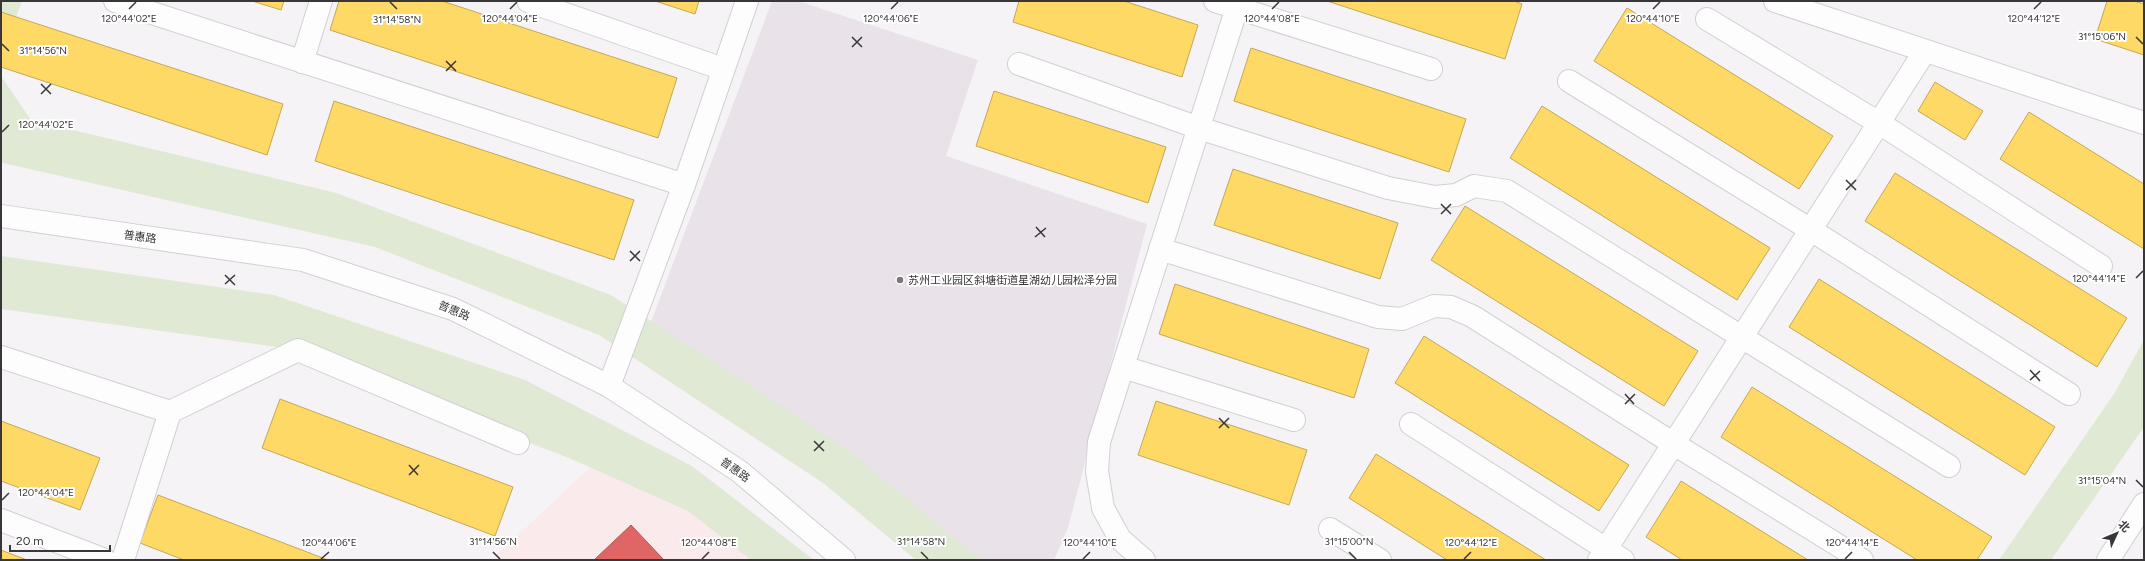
<svg xmlns="http://www.w3.org/2000/svg" width="2145" height="561" font-family="Figtree,'Noto Sans SC',sans-serif">
<style>
.commercial{fill:#faeaec}
.built{fill:#eae2e9}
.green{fill:#dfe9d3}
.homes{fill:#ffd966;stroke:#c3a858}
.shops{fill:#e06666;stroke:#ae5858}
.lines{fill:none;stroke-linecap:round;stroke-linejoin:round}
.minor-casing{stroke:#d1d0d1;stroke-width:24}
.major-casing{stroke:#d1d0d1;stroke-width:24}
.minor{stroke:#fefdfe;stroke-width:22}
.major{stroke:#fefdfe;stroke-width:22}
.ticks{fill:none;stroke:#383638;stroke-width:1.5}
.poi-dot{fill:#7a787a;stroke:#fff;stroke-width:1.5}
.labels{text-anchor:middle;dominant-baseline:central;stroke-width:4;stroke-linejoin:round;paint-order:stroke}
.street-label{font-size:11px;fill:#383638;stroke:#fff}
.poi-label{font-size:11px;fill:#383638;stroke:#fff;text-anchor:start}
.ticks-label{font-size:10px;text-anchor:middle;fill:#383638;stroke:#fff;stroke-width:4;stroke-linejoin:round;paint-order:stroke}
</style>
<rect width="100%" height="100%" fill="#f6f3f6"/>
<!-- commercial -->
<path class="commercial" d="M608 451 777 560 492 559Z"/>
<!-- built -->
<path class="built" d="M772 1H798L978 60 946 156 1147 224 1068 528 1054 560H946L646 335Z"/>
<!-- green -->
<path class="green" d="M1 1H22L1 59Z
M1 76 31 120 336 193 611 295 847 449 981 560H916L823 483 599 335 375 247 3 163 1 161Z
M1 256 274 295 525 380 692 466 814 560H751L688 511 569 458 277 347 1 309Z
M2144 340V427L2051 560H1999L2114 394Z"/>
<!-- homes -->
<path class="homes" d="M252 1H284L281 10Z
M339 1H442L677 78 658 138 330 30Z
M655 1H699L695 14Z
M1019 1H1124L1198 25 1182 77 1013 22Z
M1327 1H1514L1522 4 1505 59Z
M2107 1H2134L2144 4V55L2095 39Z
M1627 8 1833 136 1799 189 1594 61Z
M1 12 283 104 267 155 1 67Z
M1251 48 1466 119 1449 172 1234 101Z
M1935 82 1983 111 1965 140 1918 111Z
M994 91 1166 147 1148 203 976 146Z
M334 101 634 200 614 260 315 161Z
M1542 106 1770 248 1737 300 1510 158Z
M2029 112 2144 184V249L2000 159Z
M1233 169 1398 223 1380 279 1214 225Z
M1895 173 2127 318 2097 367 1865 221Z
M1465 206 1698 351 1664 406 1431 260Z
M1819 279 2055 427 2025 475 1789 327Z
M1175 284 1369 349 1354 398 1159 334Z
M1424 336 1629 465 1599 511 1395 383Z
M1752 387 1992 537 1977 560H1917L1721 437Z
M280 399 513 487 495 536 262 448Z
M1156 401 1307 450 1289 505 1138 455Z
M1 421 100 458 80 510 1 481Z
M1376 454 1546 560H1447L1349 498Z
M1681 481 1808 560H1682L1646 537Z
M158 495 328 560H184L140 543Z
M1 550 27 560H1Z"/>
<!-- shops -->
<path class="shops" d="M631 525 664 560H594Z"/>
<g class="lines">
<!-- minor casing -->
<g class="minor-casing">
<path id="minor" d="M115 1 684 185
M528 1 723 69
M1215 1 1431 69
M1775 1 2144 123
M1707 19 1879 123 2101 266
M302 62 321 1
M1019 64 1199 128 1388 188 1435 197 1456 195 1474 186 1507 191 1949 466
M1569 81 1811 230 2069 394
M1160 249 1378 317 1402 319 1434 306 1451 307 1472 316 1674 444 1862 560
M1 357 170 412
M1123 367 1294 420
M609 386 684 185 747 1
M1411 424 1623 560
M1 520 105 560
M1330 529 1380 560
M123 560 170 412 298 350 518 443
M1144 560 1120 539 1103 508 1097 471 1099 442 1239 1
M1599 560 1925 51
M2108 560 2144 504"/>
</g>
<!-- major casing -->
<g class="major-casing">
<path id="major" d="M1 216 303 260 453 309 609 386 739 471 844 560"/>
</g>
<!-- minor -->
<use href="#minor" class="minor"/>
<!-- major -->
<use href="#major" class="major"/>
</g>
<!-- ticks -->
<path class="ticks" d="M390 2 397 9M129 9 136 2M510 9 517 2M891 9 898 2M1272 9 1279 2M1653 9 1660 2M2034 9 2041 2M852 37 862 47M2136 37 2143 44M2 44 9 51M852 47 862 37M446 61 456 71M446 71 456 61M41 84 51 94M41 94 51 84M2 132 9 125M1846 180 1856 190M1846 190 1856 180M1441 204 1451 214M1441 214 1451 204M1036 227 1045 237M1035 237 1046 228M630 251 640 261M630 261 640 251M225 275 235 285M2136 278 2143 271M225 284 235 275M2030 370 2040 381M2030 380 2040 371M1625 394 1634 404M1625 404 1635 394M1219 418 1229 428M1219 428 1229 418M814 441 824 451M814 451 824 441M409 465 418 475M409 475 419 465M2136 480 2143 487M2 500 9 493M493 552 500 559M921 552 928 559M1349 552 1356 559M321 559 329 552M702 559 709 552M1083 559 1090 552M1464 559 1471 552M1845 559 1852 552"/>
<!-- markers -->
<circle class="poi-dot" cx="900" cy="280" r="4"/>
<g class="labels">
<!-- street labels -->
<g class="street-label">
<text transform="translate(140 237) rotate(8)">普惠路</text>
<text transform="translate(454 311) rotate(23)">普惠路</text>
<text transform="translate(735 470) rotate(36)">普惠路</text>
</g>
<!-- poi labels -->
<g class="poi-label">
<text x="908" y="280">苏州工业园区斜塘街道星湖幼儿园松泽分园</text>
</g>
</g>
<g class="ticks-label">
<text x="129" y="22">120°44'02"E</text>
<text x="510" y="22">120°44'04"E</text>
<text x="891" y="22">120°44'06"E</text>
<text x="1272" y="22">120°44'08"E</text>
<text x="1653" y="22">120°44'10"E</text>
<text x="2034" y="22">120°44'12"E</text>
<text x="397" y="23">31°14'58"N</text>
<text x="2102" y="40">31°15'06"N</text>
<text x="43" y="54">31°14'56"N</text>
<text x="46" y="128">120°44'02"E</text>
<text x="2099" y="282">120°44'14"E</text>
<text x="2102" y="484">31°15'04"N</text>
<text x="46" y="496">120°44'04"E</text>
<text x="493" y="545">31°14'56"N</text>
<text x="921" y="545">31°14'58"N</text>
<text x="1349" y="545">31°15'00"N</text>
<text x="329" y="546">120°44'06"E</text>
<text x="709" y="546">120°44'08"E</text>
<text x="1090" y="546">120°44'10"E</text>
<text x="1471" y="546">120°44'12"E</text>
<text x="1852" y="546">120°44'14"E</text>
</g>
<!-- border -->
<rect width="2145" height="561" fill="none" stroke="#383638" stroke-width="4"/>
<!-- north arrow -->
<g transform="translate(2117 533) rotate(46)" stroke="#ffffff" stroke-width="3" paint-order="stroke">
<path d="M0-3L7 15L0 10L-7 15Z" fill="#383638"/>
<text y="-6" font-size="11" font-weight="bold" text-anchor="middle" fill="#383638">北</text>
</g>
<!-- scale -->
<path d="M10 545v6h100v-6" fill="none" stroke="#383638" stroke-width="2"/>
<text x="16" y="545" font-size="12" fill="#383638" stroke="#ffffff" stroke-width="3" paint-order="stroke">20 m</text>
</svg>
